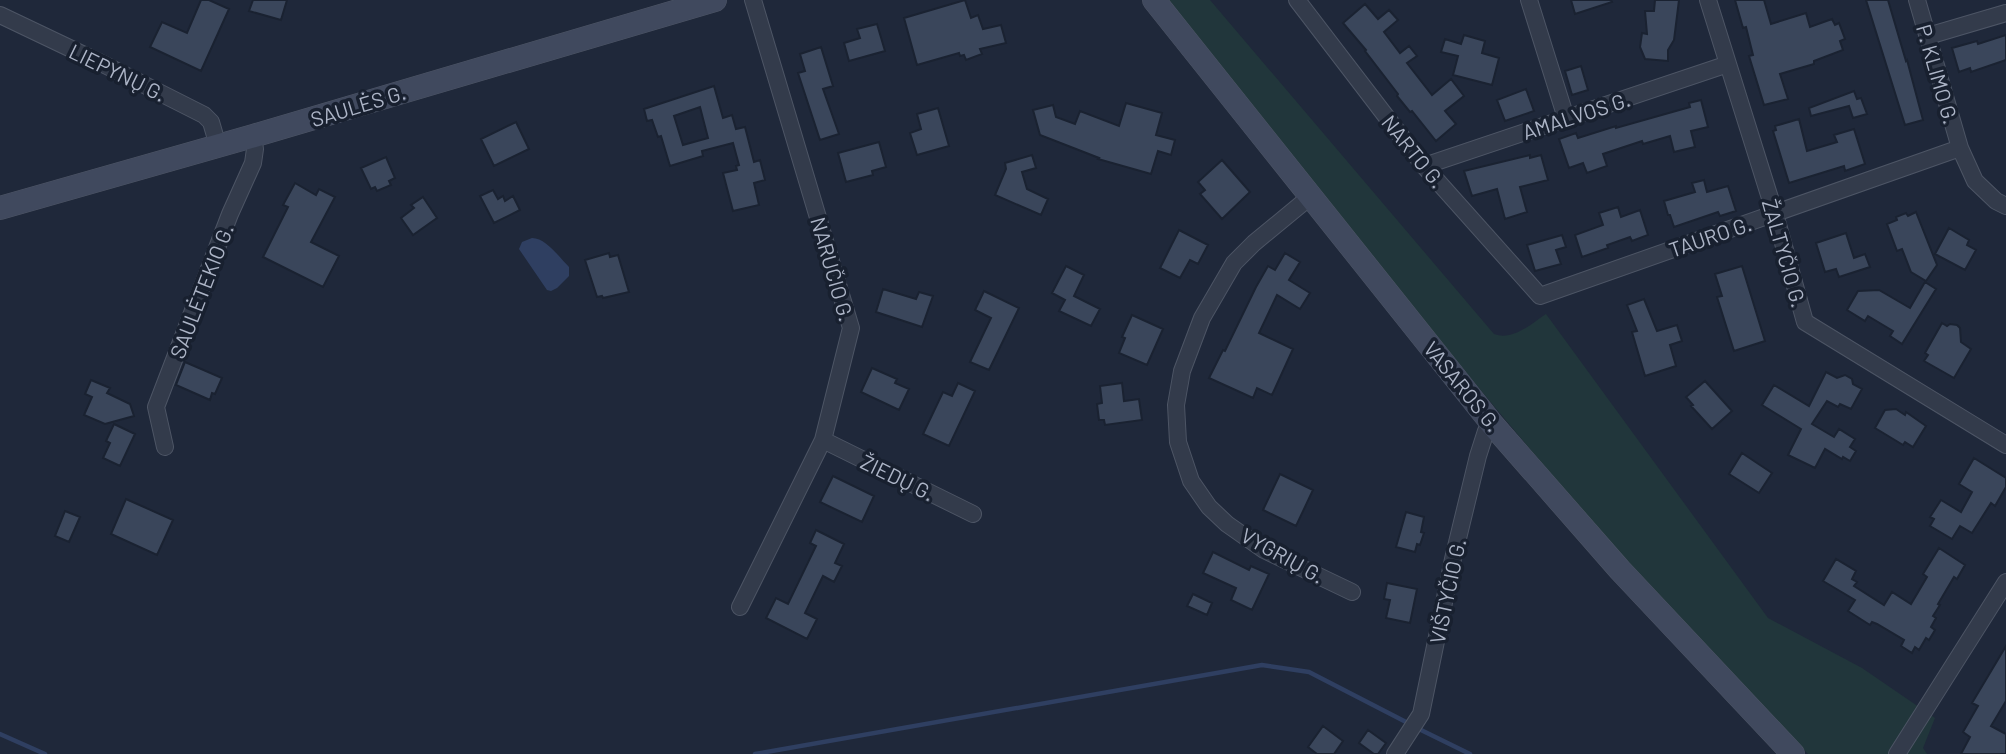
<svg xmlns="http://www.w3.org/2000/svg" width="2006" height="754" font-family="Barlow,sans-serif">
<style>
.green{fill:#21363b}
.water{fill:#2f3f61}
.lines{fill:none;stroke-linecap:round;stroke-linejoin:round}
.stream{stroke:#2f3f61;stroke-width:4.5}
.building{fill:#3a465b;stroke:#1a2231;stroke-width:2;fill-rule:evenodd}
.minor-casing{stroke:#4d5565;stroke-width:18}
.secondary-casing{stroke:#4d5565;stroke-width:24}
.minor{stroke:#333b4b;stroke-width:16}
.secondary{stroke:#40495e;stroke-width:23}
.labels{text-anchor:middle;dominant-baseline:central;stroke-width:7;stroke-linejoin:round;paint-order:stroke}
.street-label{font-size:21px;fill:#adb5c7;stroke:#18202f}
</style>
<rect width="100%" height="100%" fill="#1f283a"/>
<!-- green -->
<path class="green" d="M1166 0H1210L1494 334C1513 341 1531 324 1546 314L1768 618 1862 668 1935 718 1923 748 1927 754H1808C1725 667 1642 580 1564 489 1427 329 1297 164 1166 0Z"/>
<!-- water -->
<path class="water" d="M532 238C546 238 559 257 569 267V276L557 288 551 291 547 290 519 249 522 242Z"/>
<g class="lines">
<!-- stream -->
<path class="stream" d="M1421 730 1470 754
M0 734 45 754
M755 754 1262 665 1309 672 1406 722"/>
</g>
<!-- building -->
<path class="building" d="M201 0H209L229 9 201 71 150 47 162 22 187 33Z
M253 0H287L281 20 249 11Z
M965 0 971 18 978 15 983 29 1001 25 1006 43 980 49 982 54 966 60 964 55 960 56 959 53 917 65 904 18Z
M1571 0H1611L1612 2 1575 14Z
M1655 0H1679L1674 40 1668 50V61L1645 59 1640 47 1642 33 1647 34 1645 11H1654Z
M1735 0H1764L1771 24 1806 13 1810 27 1832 19 1835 25 1839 23 1845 39 1840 41 1843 50 1814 61V64L1780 74 1788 99 1764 105 1749 56 1753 55 1746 27 1743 28Z
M1866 0H1888L1906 61 1907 60 1923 120 1905 125Z
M1365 4 1378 19 1389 10 1398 20 1384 32 1400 53 1409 46 1417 56 1407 63 1432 95 1451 79 1464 96 1445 111 1456 124 1436 141 1412 111 1410 112 1397 96 1398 94 1365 51 1366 50 1343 23Z
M877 24 885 51 849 61 844 43 860 38 857 29Z
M1464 35 1485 41 1482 53 1499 58 1492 85 1453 75 1458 56 1441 52 1445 39 1461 44Z
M2006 35V60L1971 72 1970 68 1959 72 1952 48 1977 41 1978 44Z
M821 47 833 86 823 89 839 134 820 140 798 73 805 71 800 54Z
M1581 66 1588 90 1572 95 1565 71Z
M714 86 723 118 732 115 736 129 745 127 754 162 760 160 765 180 754 183 759 205 733 211 723 173 737 170 736 166 739 165 733 143 702 151 703 156 670 166 661 136 658 137 652 120 647 121 644 109ZM700 107 708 138 683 145 674 116Z
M1526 89 1534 111 1505 121 1497 100Z
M1854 91 1857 99 1861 98 1867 114 1853 118 1849 106 1811 116 1809 108Z
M1701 100 1708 127 1691 131 1695 147 1674 152 1670 136 1643 144 1642 141 1603 154 1607 166 1587 173 1583 163 1569 168 1559 139 1576 133 1578 138 1616 126V128L1690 107 1689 103Z
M1126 103 1162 113 1156 135 1175 140 1171 155 1158 151 1151 174 1098 159 1099 158 1040 135 1033 110 1053 105 1056 117 1075 124 1080 111 1119 126Z
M938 108 949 146 917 155 910 133 921 129 917 114Z
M1799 119 1807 151 1837 142 1834 135 1854 129 1865 164 1845 171 1844 166 1789 183 1773 131 1776 130 1775 126Z
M516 122 529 149 494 166 481 139Z
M879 142 886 167 872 171 873 175 846 182 838 153Z
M1032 155 1036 168 1022 172 1027 189 1048 199 1041 215 995 195 1006 169 1005 163Z
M1530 155V158L1541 155 1548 180 1520 187 1527 212 1505 219 1497 189 1472 196 1464 171Z
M386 157 395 178 389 181 391 185 377 191 375 187 371 189 361 168Z
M1222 160 1250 192 1222 219 1200 194 1205 190 1198 182Z
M1704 180 1707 192 1728 186 1736 211 1720 216 1718 212 1674 227 1670 215H1668L1664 201 1695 192 1692 183Z
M295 183 316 195 319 189 335 197 311 242 339 256 323 287 263 257 288 207 283 205Z
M493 190 498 199 503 196 505 201 513 196 520 210 494 223 480 196Z
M423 197 437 218 413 235 401 218 414 208 411 205Z
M1618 207 1621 217 1640 210 1648 235 1632 241 1630 237 1607 245 1608 248 1582 257 1575 235 1603 225 1599 213Z
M1916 212 1937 265 1926 281 1911 272 1902 249 1897 251 1887 224 1897 220 1896 217 1906 213 1908 216Z
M1949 228 1969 240 1967 245 1976 250 1965 270 1935 254Z
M1179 230 1208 245 1198 264 1190 260 1180 278 1160 268Z
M1846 233 1854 258 1865 254 1870 267 1839 277 1836 269 1825 272 1816 243Z
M1562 235 1566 247 1556 250 1561 264 1535 271 1527 245Z
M609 253 610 257 618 255 629 292 603 298 602 296 597 297 585 260Z
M1285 253 1300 262 1289 280 1310 293 1300 309 1277 295 1259 333 1293 349 1272 395 1257 388 1253 398 1209 378 1223 350 1225 351 1256 287 1268 266 1275 270Z
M1066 266 1084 275 1074 296 1100 309 1091 326 1059 311 1065 300 1052 293Z
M1742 266 1765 341 1734 351 1717 297 1722 296 1715 274Z
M1925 282 1936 289 1902 344 1890 336 1893 331 1868 316 1865 321 1847 310 1858 291 1879 290 1910 308Z
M883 289 916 299 919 292 933 296 922 327 876 312Z
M984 291 1019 308 989 370 970 362 991 318 975 310Z
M1644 299 1657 331 1677 325 1682 341 1670 345 1676 366 1645 376 1632 332 1637 331 1627 305Z
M1132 315 1163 329 1147 365 1119 353 1125 338 1122 337Z
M1942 323 1947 326 1950 324 1957 325 1960 328 1961 342 1971 349 1954 378 1924 361 1928 355 1925 353Z
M185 362 222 378 215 394 212 393 210 400 176 385Z
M872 368 897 379 895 383 909 389 899 410 861 392Z
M1826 372 1837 378 1845 375 1852 379 1853 384 1862 389 1851 409 1840 404 1838 407 1827 401 1812 424 1834 437 1839 429 1855 439 1850 447 1856 451 1850 461 1843 457 1842 459 1825 449 1815 468 1788 455 1801 429 1762 405 1774 385 1809 406Z
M91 380 110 388 107 393 130 404 134 416 105 424 84 415 92 397 85 394Z
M1705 381 1732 411 1712 429 1691 406 1693 405 1686 397Z
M958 383 975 391 949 446 923 434 943 392 952 396Z
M1122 383 1124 401 1139 399 1142 420 1105 425 1104 420H1099L1097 404 1102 403 1100 386Z
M1896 409 1905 415 1906 412 1926 426 1913 447 1905 442 1903 445 1875 428 1885 410Z
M114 424 135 434 120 466 103 458 110 443 106 441Z
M1742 453 1772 473 1759 493 1729 474Z
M1974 458 2006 478V487L1995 506 1991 503 1972 533 1960 526 1952 539 1930 526 1934 519 1930 517 1941 500 1961 512 1972 492 1959 484Z
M1280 474 1313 490 1296 526 1263 510Z
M833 476 874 496 862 522 820 502Z
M126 499 173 520 157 555 111 534Z
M65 511 80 517 69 542 55 536Z
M1406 512 1424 517 1421 532 1424 533 1420 545 1417 544 1415 552 1396 547Z
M816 530 844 544 835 563 842 566 834 582 823 576 805 613 817 619 807 639 766 618 776 598 788 604 816 546 810 543Z
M1939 548 1965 565 1957 579 1954 577 1938 604 1940 605 1933 616 1936 618 1931 627 1935 630 1929 640 1926 638 1919 650 1915 647 1912 653 1901 646 1904 640 1877 624 1872 622 1870 625 1848 611 1855 600 1823 581 1836 559 1856 571 1852 579 1857 582 1854 586 1884 605 1892 592 1911 604 1927 577 1923 574Z
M1213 552 1249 570 1251 566 1269 574 1252 610 1231 600 1236 588 1203 573Z
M1387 583 1417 589 1410 623 1386 618 1390 600 1384 599Z
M1193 594 1212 603 1207 615 1187 606Z
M2006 646V701L1991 726 2006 734V754H1961L1970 737 1963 732 1978 706 1972 703Z
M1323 726 1343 741 1334 754H1317L1308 747Z
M1368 730 1386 743 1378 754H1374L1359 743Z"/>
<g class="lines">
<!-- minor casing -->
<g class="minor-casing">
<path id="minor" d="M1297 0 1424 166 1540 296 1960 148
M1529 0 1566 118
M1708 0 1775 214 1805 322 2006 445
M1917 0 1960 148 1975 181 1996 201 2006 206
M0 15 105 65 204 115 211 122 218 146
M1928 36 2006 13
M1424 166 1728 64
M1311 196 1254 243 1234 263 1202 318 1182 371 1176 405 1178 442 1191 481 1209 507 1227 524 1264 550 1352 592
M823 440 973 514
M165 447 156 407 230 214 253 163 255 149 253 136
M740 607 823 440 851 328 753 0
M1395 754 1421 714 1453 559 1478 456 1486 431 1493 425
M1897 754 2006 582"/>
</g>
<!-- secondary casing -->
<g class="secondary-casing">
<path id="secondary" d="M1154 0 1493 425 1620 570 1793 754
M0 208 253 136 715 0"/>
</g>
<!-- minor -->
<use href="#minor" class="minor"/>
<!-- secondary -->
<use href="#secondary" class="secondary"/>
</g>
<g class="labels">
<!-- street labels -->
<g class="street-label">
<text transform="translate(118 72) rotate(26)">LIEPYNŲ G.</text>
<text transform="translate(1938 74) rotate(74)">P. KLIMO G.</text>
<text transform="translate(358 105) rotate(-17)">SAULĖS G.</text>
<text transform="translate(1576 115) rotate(-18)">AMALVOS G.</text>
<text transform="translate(1414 151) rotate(51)">NARTO G.</text>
<text transform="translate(1710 236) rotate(-19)">TAURO G.</text>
<text transform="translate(1785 253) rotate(74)">ŽALTYČIO G.</text>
<text transform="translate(833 269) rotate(74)">NARUČIO G.</text>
<text transform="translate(201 291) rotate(-69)">SAULĖTEKIO G.</text>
<text transform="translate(1463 386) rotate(51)">VASAROS G.</text>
<text transform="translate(898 477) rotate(26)">ŽIEDŲ G.</text>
<text transform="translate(1283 555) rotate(29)">VYGRIŲ G.</text>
<text transform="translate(1447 591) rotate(-78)">VIŠTYČIO G.</text>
</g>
</g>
</svg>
